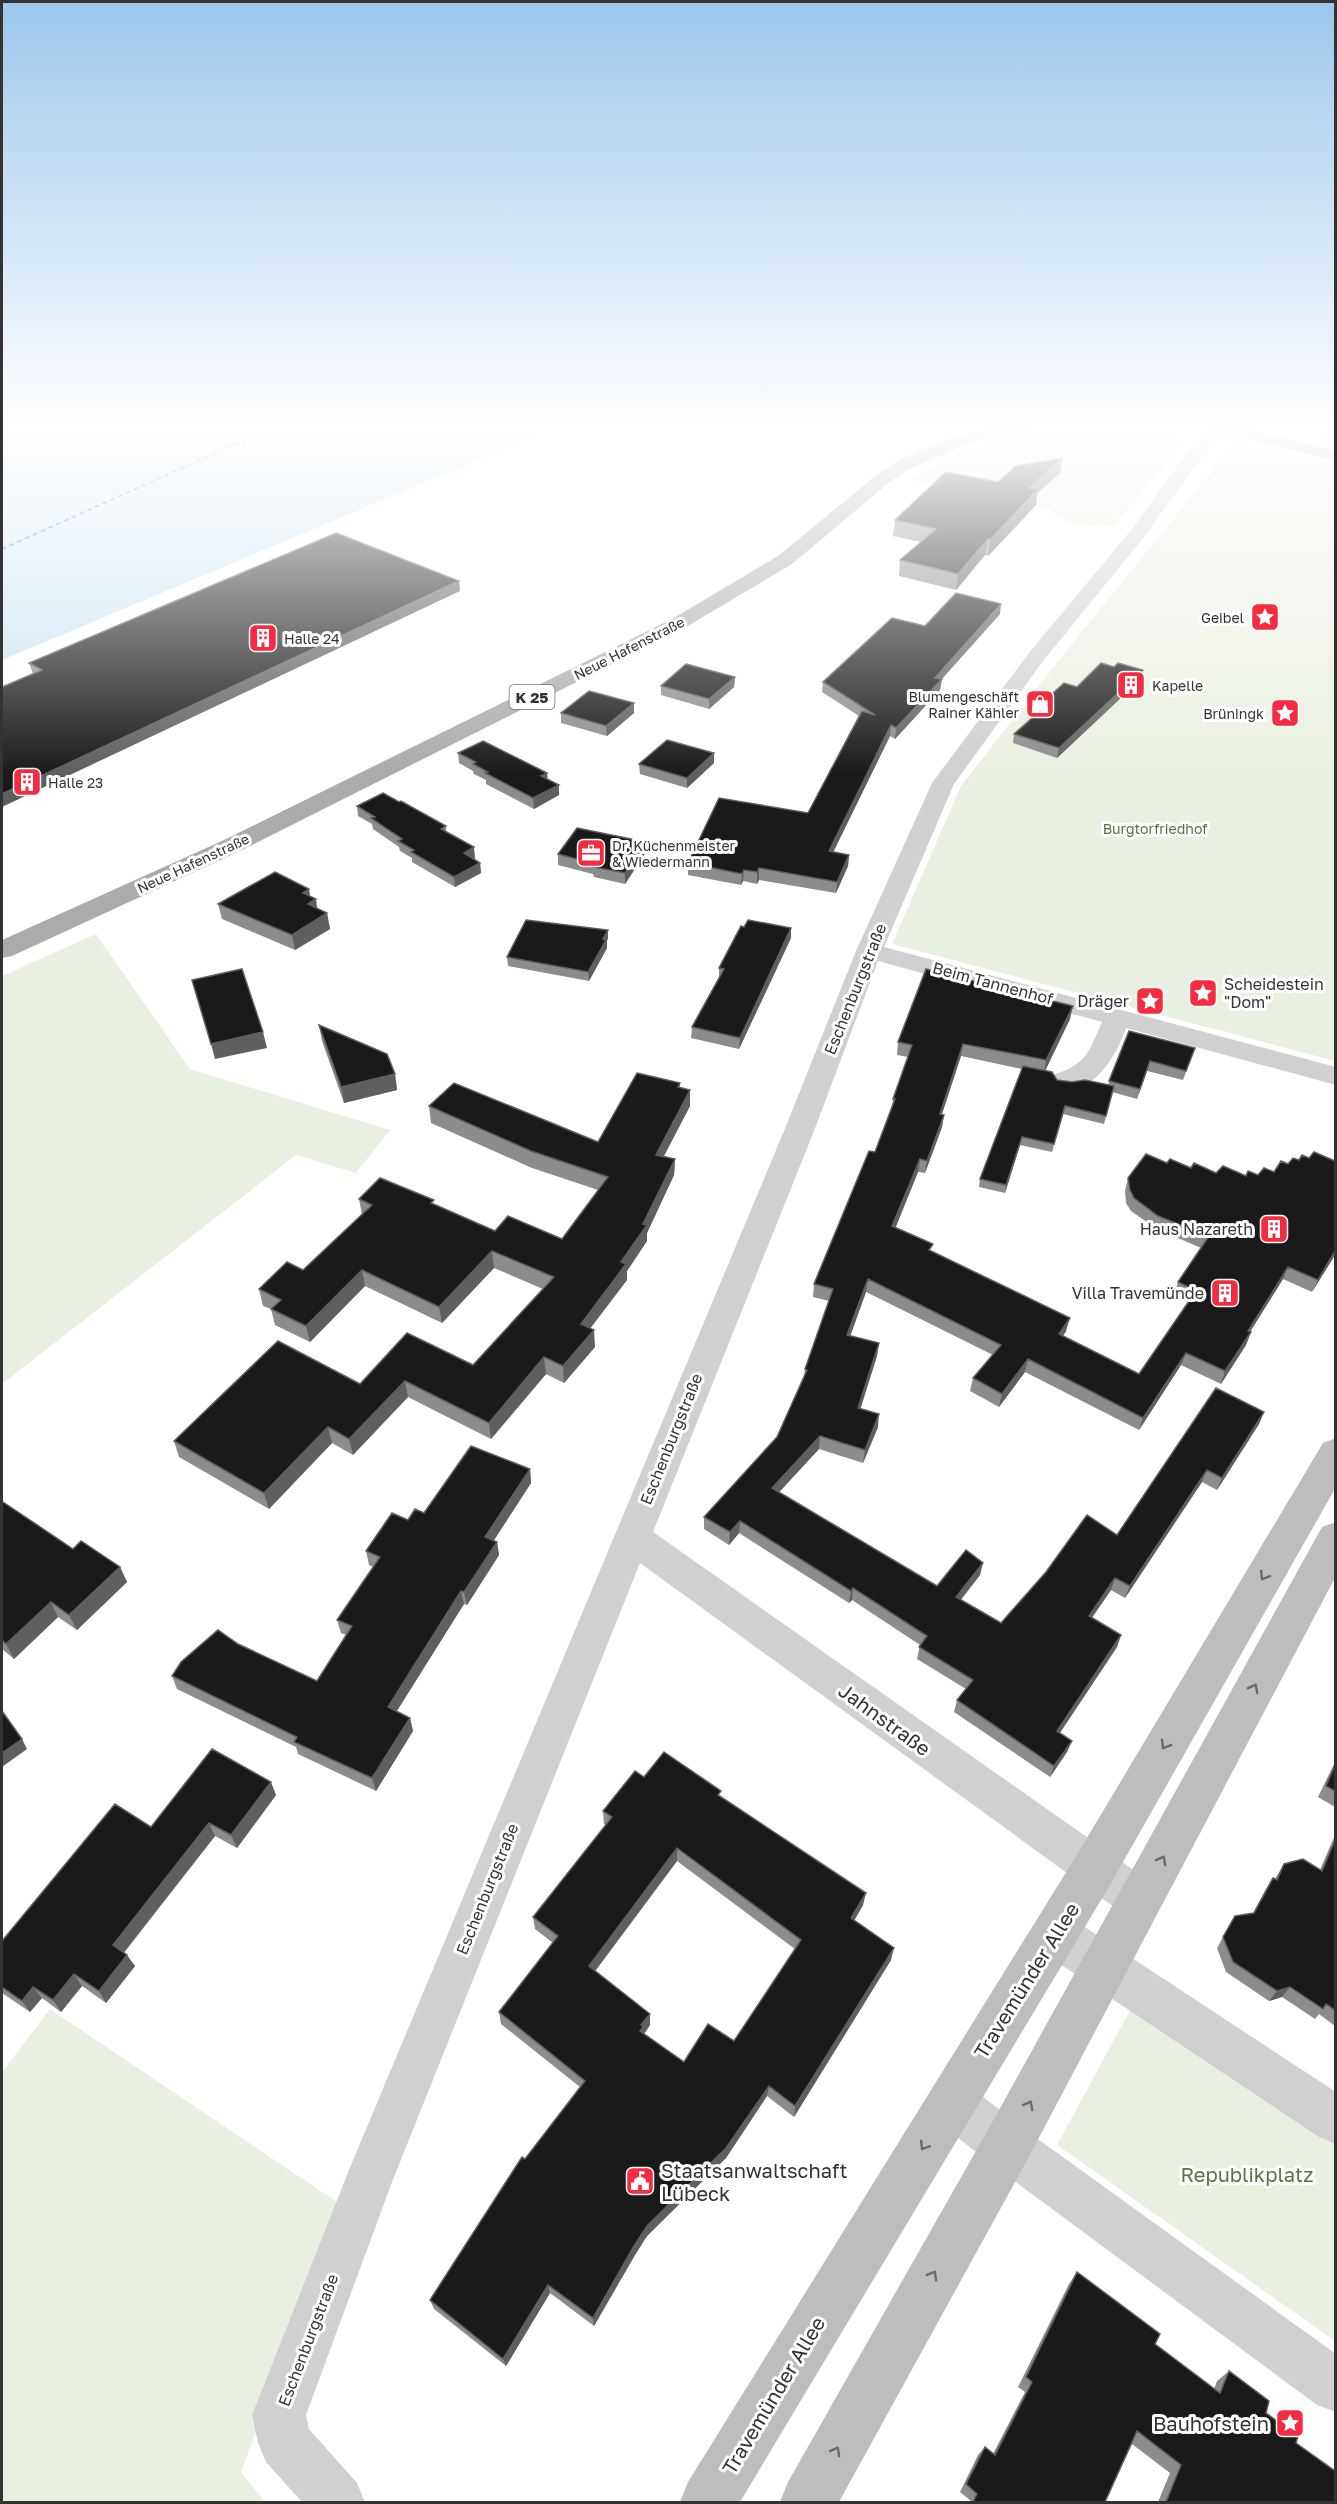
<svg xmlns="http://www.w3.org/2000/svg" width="1337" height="2504" font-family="'Golos Text',sans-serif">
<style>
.green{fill:#eaf0e1}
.water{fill:#cce4f1}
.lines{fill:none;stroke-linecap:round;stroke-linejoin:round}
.ferry{stroke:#387a9e;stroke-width:1.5;stroke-dasharray:4.5 4;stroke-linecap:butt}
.street{fill:#d0d0d0;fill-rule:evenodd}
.secondary{fill:#bdbdbd;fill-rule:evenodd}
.primary{fill:#ababab;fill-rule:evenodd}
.wall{fill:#8c8c8c;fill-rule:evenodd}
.shaded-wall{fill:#5f5f5f}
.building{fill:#1a1a1a;stroke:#5f5f5f;stroke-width:1.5;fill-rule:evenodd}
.oneway{stroke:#6a6a6a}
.labels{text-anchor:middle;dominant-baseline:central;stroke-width:6;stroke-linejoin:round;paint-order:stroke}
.far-poi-label{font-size:14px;fill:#333;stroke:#fff;text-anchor:start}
.far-street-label{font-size:14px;fill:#333;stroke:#fff}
.far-park-label{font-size:14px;fill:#58743b;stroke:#fff}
.shield{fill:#fff;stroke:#707070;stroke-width:1.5}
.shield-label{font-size:15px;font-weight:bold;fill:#333}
.street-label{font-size:16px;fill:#333;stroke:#fff}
.poi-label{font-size:16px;fill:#333;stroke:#fff;text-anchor:end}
.near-street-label{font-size:20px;fill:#333;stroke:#fff}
.near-poi-label{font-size:20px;fill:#333;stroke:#fff;text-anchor:start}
.near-park-label{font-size:20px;fill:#58743b;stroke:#fff}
</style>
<rect width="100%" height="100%" fill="#fff"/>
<!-- green -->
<path class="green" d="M1271 423H1335V445Z
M1148 430C1159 433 1175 434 1181 445L1113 526C1092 525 1062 529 1051 509L910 480C979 433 1066 431 1148 430Z
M1244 444 1335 466V1061L892 944 961 786 1059 660 1233 445Z
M96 934 190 1069 390 1130 356 1173 296 1155 2 1384V976Z
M1136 1999 1335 2132V2341L1057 2145Z
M50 2009 340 2204 241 2472 265 2502H2V2072Z"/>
<!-- water -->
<path class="water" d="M12 423H559L497 452 2 660V428Z"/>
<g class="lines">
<!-- ferry -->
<path class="ferry" d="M2 549 282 423"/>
<!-- street -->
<path class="street" d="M1213 423H1225L1227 426 1196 465 1144 537 1043 661 954 784 884 947 1336 1067V1085L1126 1028C1115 1058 1094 1097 1056 1086L1052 1080 1056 1074C1087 1064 1090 1049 1102 1022L878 961 814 1131 653 1532 1155 1885 1162 1900 1155 1915 1140 1922 1125 1915 640 1563 392 2182 306 2415 309 2429 357 2483 365 2502H302L266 2462 258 2443 252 2415 351 2165 784 1131 856 951 932 783 1029 653 1132 529 1184 457Z
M1055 1912 1071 1918 1336 2092V2144L1319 2137 1039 1950 1033 1934 1039 1918Z
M951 2078 968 2085 1024 2129 1336 2354V2412L1317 2405 990 2163 934 2119 927 2102 934 2085Z"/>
<!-- secondary -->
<path class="secondary" d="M1336 1438V1487L1110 1885 740 2502H680L688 2482 1078 1853 1323 1443Z
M1336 1522V1576L1025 2164 839 2502H780L788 2482 989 2128 1322 1527Z"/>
<!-- primary -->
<path class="primary" d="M1017 423H1053L1045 428 975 441 913 467 891 481 792 564 686 627 242 850 12 956 2 958V940L224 840 672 619 778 556 879 473 901 459 965 433Z
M1189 423H1225L1336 451V461L1238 436 1191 427Z"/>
</g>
<!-- wall -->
<path class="wall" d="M1060 473 1037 493 1036 505 988 556 985 555 956 590 899 576 900 560 921 542 893 536 895 520 998 482Z
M459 581 460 591 33 674 29 663Z
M1000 614 942 679 940 690 895 739 890 736 833 852 849 855 848 866 836 893 759 880 757 884 743 881 741 885 688 875V863L808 813 859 716 822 692 823 682 925 626Z
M1114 667 1143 670 1141 679 1057 758 1013 743 1014 734 1032 718 1034 710Z
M735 677 734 687 709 709 661 695V686Z
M561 713H634L607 736 561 723Z
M458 753 548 779 559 795 534 809 486 784V780L474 774 473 771 459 763Z
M714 763 687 788 640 774 639 764Z
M399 802 446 826V832L475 858 474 859 480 863 481 873 455 887 412 862V858L400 851 399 847 373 829 372 824 358 816 357 806Z
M646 852 625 884 594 877 593 874 558 865V854Z
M310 896 317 909 327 913 330 929 295 950 222 919 218 904Z
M744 927 791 938 739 1049 691 1038 692 1027 719 978V968Z
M608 930V938L607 941V948L589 981 508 966 507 957Z
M1070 1019 1045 1071 1057 1080 1108 1085 1129 1031 1195 1048 1183 1080 1147 1071 1137 1099 1112 1092 1104 1124 1063 1114 1052 1152 1020 1145 1005 1193 979 1187 980 1179 1022 1069 961 1056 942 1114 944 1115 942 1127 925 1173 918 1172 895 1228 932 1252 1066 1331 1063 1336 1139 1374 1188 1302 1174 1295 1178 1282 1201 1248 1155 1228 1131 1211 1126 1203 1125 1191 1128 1178 1335 1255 1312 1292 1283 1279 1250 1332H1251L1246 1345 1221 1384 1181 1365 1139 1430 1025 1372 999 1407 970 1391 973 1378 993 1355 866 1292 850 1336 879 1343 877 1356 860 1408 878 1427 863 1463 819 1449 779 1492 937 1586 980 1575 961 1600 1001 1623 1117 1535 1264 1412 1259 1424 1217 1490 1202 1482 1125 1598 1111 1590 1092 1617 1121 1635 1117 1647 1060 1733 1072 1741 1067 1752 1050 1777 954 1712 957 1700 966 1689 917 1659 920 1645 852 1600 849 1603 739 1533 729 1545 704 1529V1517L777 1437 804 1378 805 1369 829 1301 813 1297 814 1284 875 1152 892 1108 893 1099 908 1057 897 1055 898 1042Z
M319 1025 395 1074 397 1090 344 1103 322 1041Z
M680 1083V1088L690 1106 664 1156 675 1159 674 1175 647 1233V1241L627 1271V1280L590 1329 595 1347 564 1383 546 1374 491 1439 408 1397 353 1455 332 1443 269 1509 179 1457 174 1441 360 1384 473 1365 543 1289 494 1268 442 1323 365 1286 310 1342 275 1325 271 1309 263 1306 259 1289 303 1270 362 1215 359 1199 435 1204 495 1231 562 1239 598 1190 532 1168 431 1123 429 1106 598 1142Z
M530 1469 531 1483 494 1540 497 1542 499 1555 467 1605 464 1604 397 1711 410 1718 413 1731 376 1791 298 1754 296 1747 177 1689 172 1676 238 1644 317 1681 346 1635 341 1633 337 1620 373 1567 369 1565 366 1551 408 1520Z
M2 1502 73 1549 120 1567 127 1582 77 1630 58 1617 14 1659 2 1649Z
M1335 1762V1807L1318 1797Z
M644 1777 720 1796 863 1905 854 1921 891 1960 794 2117 767 2096 726 2158 647 2236 635 2255 594 2326 550 2293 506 2366 434 2309 430 2300 525 2159 580 2087 501 2024 499 2012 553 1943 535 1929 533 1917 606 1825 604 1824 603 1811ZM677 1861 795 1949 734 2041 684 2062 644 2034 650 2025 595 1971Z
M276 1795 237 1848 215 1836 124 1953 135 1966 106 2003 82 1986 61 2012 42 1998 30 2012 2 1993V1941L151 1827Z
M1335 1835V2026L1319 2014 1315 2019 1282 1997 1269 2001 1226 1972 1217 1948 1235 1916 1253 1913 1266 1889 1273 1878 1275 1879 1284 1864 1320 1870Z
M1077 2272 1155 2344 1214 2389 1217 2381 1229 2371 1266 2413 1296 2443 1335 2502H1158L1170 2473 1132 2444 1105 2502H970L971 2501 960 2492 978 2455 985 2447 993 2454 1025 2392 1018 2387 1069 2284Z"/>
<!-- shaded-wall -->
<path class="shaded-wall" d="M1063 458 1060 473 1037 493 1036 505 988 556 990 540 1029 488Z
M988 539 985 555 956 590 958 574Z
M459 581 460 591 2 807V794Z
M1001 604 1000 614 938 683 942 679 940 690 895 739 896 728 935 678Z
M1143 670 1141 679 1057 758 1059 748Z
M735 677 734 687 709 709V699Z
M634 703V713L607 736 606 726Z
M891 725 890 736 828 863 829 851Z
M714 753V763L687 788V778Z
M547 773 548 783 541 776Z
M559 785V795L534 809 533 798Z
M646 842V852L625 884V873Z
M474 847 475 858 465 863 464 853Z
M849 855 848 866 836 893 837 882Z
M480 863 481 873 455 887 454 877Z
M759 868V880L757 884V872Z
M744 870 743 881 741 885 742 874Z
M309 889 311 902 316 899 318 914 311 919 303 893Z
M327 913 330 929 295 950 292 935Z
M791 928V938L739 1049 740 1038Z
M608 930V938L607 941V948L589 981 588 972 603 939Z
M1073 1006 1070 1019 1044 1073 1046 1060Z
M263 1032 267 1048 215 1059 211 1044Z
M963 1044 961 1056 938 1126 940 1114Z
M1150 1061 1147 1071 1137 1099 1140 1089Z
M395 1074 397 1090 344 1103 341 1087Z
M690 1090V1106L656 1171V1155Z
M944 1115 942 1127 925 1173 927 1161Z
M1022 1137 1020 1145 1005 1193 1006 1185Z
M675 1159 674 1175 647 1233V1241L627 1271V1280L581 1340V1324L621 1262 643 1224Z
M920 1159 918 1172 891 1239 892 1226Z
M492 1251 494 1268 442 1323 439 1307Z
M1335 1251V1255L1312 1292 1318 1280Z
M1288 1267 1283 1279 1243 1343 1248 1331Z
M362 1270 365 1286 310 1342 306 1326Z
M868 1279 866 1292 846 1348 847 1335Z
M1070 1318 1066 1331 1056 1346 1059 1334Z
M594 1330 595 1347 564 1383 563 1366Z
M1251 1332 1246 1345 1221 1384 1225 1371Z
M879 1343 877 1356 857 1420 858 1408Z
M1186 1353 1181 1365 1139 1430 1143 1418Z
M544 1357 546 1374 491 1439 489 1423Z
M1028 1359 1025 1372 999 1407 1002 1394Z
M405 1381 408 1397 353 1455 349 1439Z
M1264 1412 1259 1424 1217 1490 1222 1478Z
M879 1414 878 1427 863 1463 865 1450Z
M328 1427 332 1443 269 1509 264 1493Z
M820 1436 819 1449 771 1501 772 1488Z
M530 1469 531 1483 487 1551 485 1537Z
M1207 1470 1202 1482 1125 1598 1130 1586Z
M740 1521 739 1533 729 1545 730 1532Z
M497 1542 499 1555 467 1605 464 1592Z
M983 1563 980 1575 953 1609 956 1597Z
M120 1567 127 1582 77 1630 69 1615Z
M1115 1578 1111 1590 1085 1628 1089 1616Z
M853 1588 852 1600 849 1603 851 1591Z
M461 1591 464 1604 391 1720 388 1707Z
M51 1602 58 1617 14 1659 6 1644Z
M1121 1635 1117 1647 1053 1743 1057 1731Z
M410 1718 413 1731 376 1791 372 1778Z
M22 1739 27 1749 2 1767V1753Z
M1072 1741 1067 1752 1050 1777 1054 1766Z
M271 1782 276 1795 237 1848 231 1835Z
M209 1823 215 1836 120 1957 113 1945Z
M677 1848V1861L590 1978 589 1966Z
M866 1893 863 1905 848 1931 851 1918Z
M894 1948 891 1960 794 2117 795 2106Z
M127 1955 135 1966 106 2003 99 1991Z
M74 1974 82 1986 61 2012 53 2000Z
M33 1987 42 1998 30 2012 22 2001Z
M1290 1987 1282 1997 1269 2001 1277 1991Z
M650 2014V2025L644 2034 640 2031 641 2025Z
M769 2086 767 2096 726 2158 647 2236 635 2255 594 2326 593 2318 634 2246 647 2226Z
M548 2285 550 2293 506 2366 503 2359Z"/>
<!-- building -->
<path class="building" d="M1063 458 1029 488 1038 489 990 540 988 539 958 574 900 560 936 529 895 520 946 472 998 482 1016 466Z
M336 533 459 581 2 794V687L42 670 29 663Z
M956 593 1001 604 935 678 942 679 896 728 891 725 829 851 849 855 837 882 759 868 757 872 744 870 742 874 688 863 719 798 808 813 862 711 875 715 823 682 892 618 925 626Z
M1101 663 1114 667 1118 663 1143 670 1059 748 1014 734 1040 711 1034 710 1064 683 1077 687Z
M686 664 735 677 709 699 661 686Z
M589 691 634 703 606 726 561 713Z
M667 740 714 753 687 778 639 764Z
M483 741 547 773 541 776 559 785 533 798 485 773 488 772 473 764 476 762 458 753Z
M383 793 399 802 401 801 446 826 441 829 474 847 464 853 480 863 454 877 411 852 414 850 398 841 402 839 371 818 375 817 357 806Z
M577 828 646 842 625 873 593 867 595 864 558 854Z
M275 872 309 889 303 893 316 899 308 904 327 913 292 935 218 904Z
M526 920 608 930 603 939 606 940 588 972 507 957Z
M748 920 791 928 740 1038 692 1027 724 969 719 968 741 926 744 927Z
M242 969 263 1032 211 1044 192 980Z
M926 969 1073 1006 1046 1060 963 1044 940 1114 944 1115 927 1161 920 1159 892 1226 933 1244 929 1250 1070 1318 1059 1334 1139 1374 1196 1291 1178 1282 1209 1236 1158 1216 1134 1198 1130 1190 1128 1178 1146 1154 1167 1163 1170 1159 1191 1168 1194 1163 1216 1173 1223 1166 1246 1176 1248 1171 1258 1175 1264 1168 1274 1172 1281 1161 1288 1164 1293 1158 1299 1160 1302 1155 1309 1158 1314 1152 1335 1161V1251L1318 1280 1288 1267 1248 1331 1251 1332 1225 1371 1186 1353 1143 1418 1028 1359 1002 1394 973 1378 1001 1345 868 1279 847 1335 879 1343 858 1408 879 1414 865 1450 820 1436 772 1488 937 1586 966 1550 983 1563 956 1597 1001 1623 1046 1572 1087 1515 1117 1535 1216 1388 1264 1412 1222 1478 1207 1470 1130 1586 1115 1578 1089 1616 1121 1635 1057 1731 1072 1741 1054 1766 957 1700 973 1680 919 1647 927 1636 853 1588 851 1591 740 1521 730 1532 704 1517 777 1437 807 1370 805 1369 833 1289 814 1284 869 1151 875 1152 895 1099H893L912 1045 898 1042Z
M319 1025 387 1054 395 1074 341 1087Z
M1129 1031 1195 1048 1186 1071 1150 1061 1140 1089 1109 1081Z
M1023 1066 1052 1072 1057 1080 1072 1082 1085 1080 1114 1086 1106 1116 1065 1106 1054 1144 1022 1137 1006 1185 980 1179Z
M637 1073 680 1083 678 1087 690 1090 656 1155 675 1159 643 1224 647 1225 621 1262 626 1264 581 1324 594 1330 563 1366 544 1357 489 1423 405 1381 349 1439 328 1427 264 1493 174 1441 278 1341 360 1384 407 1333 473 1365 554 1277 492 1251 439 1307 362 1270 306 1326 271 1309 281 1300 259 1289 287 1262 303 1270 372 1205 359 1199 380 1178 434 1200 431 1203 495 1231 508 1216 562 1239 608 1177 531 1151 429 1106 454 1083 598 1142Z
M471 1446 530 1469 485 1537 497 1542 464 1592 461 1591 388 1707 410 1718 372 1778 294 1742 297 1737 172 1676 181 1662 218 1630 238 1644 317 1681 352 1626 337 1620 380 1557 366 1551 392 1513 408 1520 415 1509 424 1513Z
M3 1502 73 1549 81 1541 120 1567 69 1615 51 1602 6 1644 2 1640V1502Z
M2 1711 22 1739 2 1753Z
M212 1749 271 1782 231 1835 209 1823 113 1945 127 1955 99 1991 74 1974 53 2000 33 1987 22 2001 2 1987V1941L115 1804 151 1827Z
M664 1752 721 1791 718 1795 866 1893 851 1918 894 1948 795 2106 769 2086 726 2148 647 2226 634 2246 593 2318 548 2285 503 2359 430 2300 522 2157 525 2159 585 2081 499 2012 558 1936 533 1917 612 1817 603 1811 635 1771 644 1777ZM677 1848 801 1940 734 2041 708 2024 684 2062 640 2031 643 2027 641 2025 650 2014 589 1966Z
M1335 1765V1791L1326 1786Z
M1335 1840V2010L1326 2004 1323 2009 1290 1987 1277 1991 1233 1962 1223 1937 1235 1916 1254 1913 1273 1878 1277 1880 1284 1864 1303 1859 1322 1871Z
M1077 2272 1160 2334 1155 2344 1220 2393 1229 2371 1269 2401 1266 2413 1298 2436 1296 2443 1335 2471V2502H1166L1181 2465 1137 2431 1105 2502H973L977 2494 966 2484 985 2447 995 2455 1032 2382 1026 2377Z"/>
<!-- one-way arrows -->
<defs><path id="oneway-chevron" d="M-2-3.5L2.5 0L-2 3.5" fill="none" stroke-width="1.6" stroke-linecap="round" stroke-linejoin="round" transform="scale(1.5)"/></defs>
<g class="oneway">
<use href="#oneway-chevron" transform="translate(1264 1576) rotate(121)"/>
<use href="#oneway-chevron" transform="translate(1254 1688) rotate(-62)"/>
<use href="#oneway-chevron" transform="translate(1165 1745) rotate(120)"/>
<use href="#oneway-chevron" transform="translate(1162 1860) rotate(-62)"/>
<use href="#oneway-chevron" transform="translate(1029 2105) rotate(-62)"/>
<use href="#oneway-chevron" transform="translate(924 2146) rotate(121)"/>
<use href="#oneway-chevron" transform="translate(933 2275) rotate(-60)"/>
<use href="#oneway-chevron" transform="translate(836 2451) rotate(-61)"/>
</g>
<!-- sky -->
<linearGradient id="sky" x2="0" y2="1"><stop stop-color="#9dc7ec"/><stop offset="0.55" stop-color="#fff"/><stop offset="1" stop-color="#fff" stop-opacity="0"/></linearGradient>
<rect width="1337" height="774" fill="url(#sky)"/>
<!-- icons -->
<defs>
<g id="sight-square" transform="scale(1.5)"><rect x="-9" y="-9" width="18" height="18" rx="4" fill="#f42b41" stroke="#fff"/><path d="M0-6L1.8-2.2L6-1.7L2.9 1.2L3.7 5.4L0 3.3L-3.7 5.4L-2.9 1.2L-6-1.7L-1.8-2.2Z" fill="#fff"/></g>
<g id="building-square" transform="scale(1.5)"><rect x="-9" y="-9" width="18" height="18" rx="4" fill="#f42b41" stroke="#fff"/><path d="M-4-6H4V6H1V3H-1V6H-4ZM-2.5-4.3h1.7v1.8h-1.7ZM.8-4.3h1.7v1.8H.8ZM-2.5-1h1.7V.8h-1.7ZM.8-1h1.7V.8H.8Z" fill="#fff"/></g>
<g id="shop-square" transform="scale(1.5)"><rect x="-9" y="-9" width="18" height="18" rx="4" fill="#f42b41" stroke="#fff"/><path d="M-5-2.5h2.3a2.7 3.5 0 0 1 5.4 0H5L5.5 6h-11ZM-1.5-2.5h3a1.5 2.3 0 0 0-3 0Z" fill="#fff"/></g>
<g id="office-square" transform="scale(1.5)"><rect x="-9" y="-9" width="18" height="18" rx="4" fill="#f42b41" stroke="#fff"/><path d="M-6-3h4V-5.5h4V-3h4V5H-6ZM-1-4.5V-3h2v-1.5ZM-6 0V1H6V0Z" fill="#fff"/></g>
<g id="civic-square" transform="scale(1.5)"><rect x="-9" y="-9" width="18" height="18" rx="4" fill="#f42b41" stroke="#fff"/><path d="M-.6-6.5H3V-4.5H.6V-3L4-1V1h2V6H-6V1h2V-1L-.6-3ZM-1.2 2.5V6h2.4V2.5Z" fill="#fff"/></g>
</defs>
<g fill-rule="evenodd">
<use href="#sight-square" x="1265" y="617"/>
<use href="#building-square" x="263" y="638"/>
<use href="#building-square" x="1131" y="685"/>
<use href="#shop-square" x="1040" y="704"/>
<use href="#sight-square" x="1285" y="713"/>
<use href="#building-square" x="27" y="782"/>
<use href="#office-square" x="591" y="853"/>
<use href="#sight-square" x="1203" y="993"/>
<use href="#sight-square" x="1150" y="1001"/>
<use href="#building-square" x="1274" y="1229"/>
<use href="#building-square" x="1225" y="1293"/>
<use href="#civic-square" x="640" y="2181"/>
<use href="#sight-square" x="1290" y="2423"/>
</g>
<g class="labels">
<!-- far-poi labels -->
<g class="far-poi-label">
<text x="1244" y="617" text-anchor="end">Geibel</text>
<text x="284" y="638">Halle 24</text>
<text x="1152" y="685">Kapelle</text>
<text x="1019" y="696" text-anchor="end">Blumengeschäft<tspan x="1019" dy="16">Rainer Kähler</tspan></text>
<text x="1264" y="713" text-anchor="end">Brüningk</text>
<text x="48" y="782">Halle 23</text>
<text x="612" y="845">Dr. Küchenmeister<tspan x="612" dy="16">&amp; Wiedermann</tspan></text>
</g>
<!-- far-street labels -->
<g class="far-street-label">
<text transform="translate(629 648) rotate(-27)">Neue Hafenstraße</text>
<text transform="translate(193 863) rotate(-25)">Neue Hafenstraße</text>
</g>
<!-- far-park labels -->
<g class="far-park-label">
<text x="1155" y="828">Burgtorfriedhof</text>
</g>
<!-- shield labels -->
<rect class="shield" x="509.5" y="685" width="45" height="24" rx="4.5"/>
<g class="shield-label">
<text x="532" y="697">K 25</text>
</g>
<!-- street labels -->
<g class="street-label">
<text transform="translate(993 983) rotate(15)">Beim Tannenhof</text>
<text transform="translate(855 989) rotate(-68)">Eschenburgstraße</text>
<text transform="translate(671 1439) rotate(-68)">Eschenburgstraße</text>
<text transform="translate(487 1889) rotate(-68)">Eschenburgstraße</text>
<text transform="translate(308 2340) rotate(-69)">Eschenburgstraße</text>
</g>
<!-- poi labels -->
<g class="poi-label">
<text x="1224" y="984" text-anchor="start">Scheidestein<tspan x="1224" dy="18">"Dom"</tspan></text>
<text x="1129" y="1001">Dräger</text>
<text x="1253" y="1229">Haus Nazareth</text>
<text x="1204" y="1293">Villa Travemünde</text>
</g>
<!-- near-street labels -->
<g class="near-street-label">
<text transform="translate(885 1719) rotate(36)">Jahnstraße</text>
<text transform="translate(1026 1980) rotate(-58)">Travemünder Allee</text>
<text transform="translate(773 2395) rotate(-59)">Travemünder Allee</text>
</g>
<!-- near-poi labels -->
<g class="near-poi-label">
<text x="661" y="2170">Staatsanwaltschaft<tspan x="661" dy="23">Lübeck</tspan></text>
<text x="1269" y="2423" text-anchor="end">Bauhofstein</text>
</g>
<!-- near-park labels -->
<g class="near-park-label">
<text x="1247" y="2174">Republikplatz</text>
</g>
</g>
<!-- border -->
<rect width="1337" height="2504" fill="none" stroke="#333333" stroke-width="6"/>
</svg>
